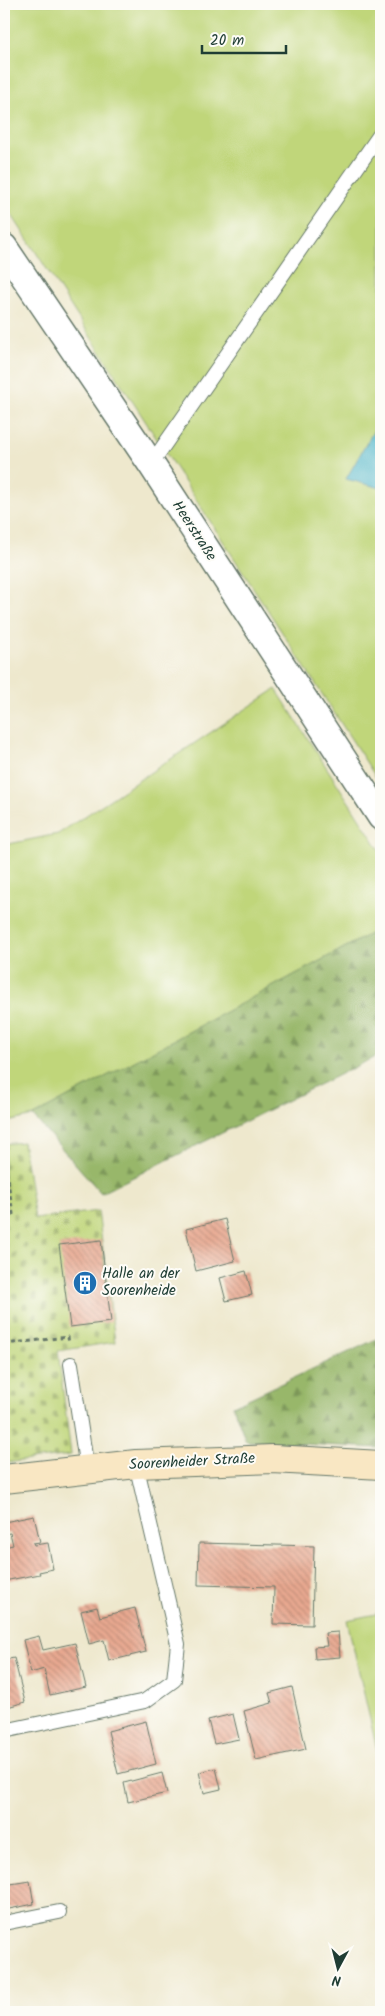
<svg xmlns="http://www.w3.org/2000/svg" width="385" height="2016" font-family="Kalam,sans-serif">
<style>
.grass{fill:#c0d67a;stroke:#708a57}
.forest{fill:url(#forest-firs);stroke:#5c7a4f}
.cemetery{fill:url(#cemetery-stones);stroke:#708a57}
.water{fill:#49b3c7;stroke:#34787e}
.building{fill:url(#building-back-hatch)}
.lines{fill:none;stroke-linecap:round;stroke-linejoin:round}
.service-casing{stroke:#67796a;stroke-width:16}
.minor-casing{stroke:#67796a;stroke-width:29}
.secondary-casing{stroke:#67796a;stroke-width:30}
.path{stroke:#67796a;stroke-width:3;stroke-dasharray:4 4;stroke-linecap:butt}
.service{stroke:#fff;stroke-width:14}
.minor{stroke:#fff;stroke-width:26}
.secondary{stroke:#f9e7c3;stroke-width:28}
.labels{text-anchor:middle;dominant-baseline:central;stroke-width:4;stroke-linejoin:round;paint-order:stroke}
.street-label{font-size:15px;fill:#1f3d34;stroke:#fdfcf7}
.poi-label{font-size:15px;fill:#1f3d34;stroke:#fdfcf7;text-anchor:start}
</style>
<defs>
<pattern id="forest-firs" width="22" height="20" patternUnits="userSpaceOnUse" patternTransform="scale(1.25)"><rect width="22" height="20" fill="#98b76a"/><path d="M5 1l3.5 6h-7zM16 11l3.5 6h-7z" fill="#7b9658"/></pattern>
<pattern id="cemetery-stones" width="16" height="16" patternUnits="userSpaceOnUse" patternTransform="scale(1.25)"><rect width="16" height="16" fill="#c0d67a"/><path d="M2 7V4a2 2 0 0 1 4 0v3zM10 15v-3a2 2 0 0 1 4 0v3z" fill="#9baf65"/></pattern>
<pattern id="building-back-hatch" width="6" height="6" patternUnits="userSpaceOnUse" patternTransform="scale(1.25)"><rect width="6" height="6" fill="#e8a890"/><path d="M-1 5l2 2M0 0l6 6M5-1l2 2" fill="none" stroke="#bb8a76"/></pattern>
</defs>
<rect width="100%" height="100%" fill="#fdfcf7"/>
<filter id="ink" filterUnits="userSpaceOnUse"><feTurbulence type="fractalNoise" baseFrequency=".02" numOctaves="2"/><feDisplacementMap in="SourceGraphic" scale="10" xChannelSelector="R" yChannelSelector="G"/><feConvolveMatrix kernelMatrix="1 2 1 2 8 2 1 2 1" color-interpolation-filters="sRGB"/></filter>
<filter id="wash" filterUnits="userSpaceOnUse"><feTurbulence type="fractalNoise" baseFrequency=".0096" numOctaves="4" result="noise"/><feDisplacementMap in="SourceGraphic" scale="20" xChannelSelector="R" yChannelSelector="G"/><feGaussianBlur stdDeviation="1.12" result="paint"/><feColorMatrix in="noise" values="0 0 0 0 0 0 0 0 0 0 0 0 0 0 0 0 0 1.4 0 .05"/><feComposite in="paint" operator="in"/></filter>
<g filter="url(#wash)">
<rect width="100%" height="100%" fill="#eee8cd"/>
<!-- grass -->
<path class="grass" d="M4 4H381V418L346 479 381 488V785L4 203Z
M276 689 381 852V928L33 1116 4 1123V845L58 834Z
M381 1613V1767L347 1620Z"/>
<!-- forest -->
<path class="forest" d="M381 928V1054L101 1193 33 1116Z
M381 1337V1448L246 1441 233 1406Z"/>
<!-- cemetery -->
<path class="cemetery" d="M23 1142 35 1219 98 1211 115 1342 58 1351 71 1455 4 1463V1144Z"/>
<!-- water -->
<path class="water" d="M381 418V488L346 479Z"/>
<g id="blocks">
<!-- building -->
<path class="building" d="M225 1219 235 1261 196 1271 186 1229Z
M101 1240 111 1322 70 1327 59 1245Z
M246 1271 252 1295 226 1301 220 1278Z
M34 1516 40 1542 33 1543 34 1545 48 1543 53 1569 39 1572 40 1574 4 1581V1547L13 1545 10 1533 4 1534V1522Z
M199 1543 314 1546 312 1625 273 1624 274 1587 198 1585Z
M97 1607 100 1617 135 1608 146 1652 109 1661 104 1640 89 1644 81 1611Z
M338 1632 340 1657 315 1659 314 1647 327 1646 325 1633Z
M39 1636 43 1650 75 1643 86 1687 50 1695 44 1669 31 1673 23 1640Z
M14 1658 25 1702 4 1708V1660Z
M292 1687 306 1749 256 1760 244 1711 272 1703 269 1693Z
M233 1714 239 1739 214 1744 208 1720Z
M146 1721 156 1764 118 1774 108 1731Z
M216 1768 221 1789 204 1793 199 1772Z
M162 1773 167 1793 128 1802 124 1783Z
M30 1881 34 1904 4 1910V1885Z"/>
</g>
</g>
<g filter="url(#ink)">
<use href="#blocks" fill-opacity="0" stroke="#67796a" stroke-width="1"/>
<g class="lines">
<!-- service casing -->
<g class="service-casing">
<path id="service" d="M151 464 381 133
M71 1364 87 1469
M4 1731 145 1701 174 1680 178 1644 136 1464
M4 1923 59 1912"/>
</g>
<!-- minor casing -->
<g class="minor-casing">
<path id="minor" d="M4 247 151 464 381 817"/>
</g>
<!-- secondary casing -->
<g class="secondary-casing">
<path id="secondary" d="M4 1479 136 1464 222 1461 273 1459 381 1465"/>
</g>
<!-- path -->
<path class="path" d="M4 1215 13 1214 4 1155
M4 1344 68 1337 69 1344"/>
<!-- service -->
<use href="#service" class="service"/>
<!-- minor -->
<use href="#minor" class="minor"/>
<!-- secondary -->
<use href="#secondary" class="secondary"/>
</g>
</g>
<!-- icons -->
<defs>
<g id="building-disc" transform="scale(1.25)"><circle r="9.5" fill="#1f6fb2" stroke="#fdfcf7"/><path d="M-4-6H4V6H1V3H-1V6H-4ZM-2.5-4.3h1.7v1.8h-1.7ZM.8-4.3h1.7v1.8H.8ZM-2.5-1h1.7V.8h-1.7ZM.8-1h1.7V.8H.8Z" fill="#fff"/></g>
</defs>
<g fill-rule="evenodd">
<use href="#building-disc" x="85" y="1283"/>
</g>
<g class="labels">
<!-- street labels -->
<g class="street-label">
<text transform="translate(194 531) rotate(57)">Heerstraße</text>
<text transform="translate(192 1462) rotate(-3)">Soorenheider Straße</text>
</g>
<!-- poi labels -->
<g class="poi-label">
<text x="102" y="1274">Halle an der<tspan x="102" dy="17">Soorenheide</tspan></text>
</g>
</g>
<!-- margin -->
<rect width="385" height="2016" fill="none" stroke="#fdfcf7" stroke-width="20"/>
<!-- north arrow -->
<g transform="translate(338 1968) rotate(187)" stroke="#fdfcf7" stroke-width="4" paint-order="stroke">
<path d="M0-4L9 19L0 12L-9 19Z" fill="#1f3d34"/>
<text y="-8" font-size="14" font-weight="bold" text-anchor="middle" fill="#1f3d34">N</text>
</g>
<!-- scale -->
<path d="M202 45v8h84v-8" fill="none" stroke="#1f3d34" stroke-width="2.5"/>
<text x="210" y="45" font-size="15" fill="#1f3d34" stroke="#fdfcf7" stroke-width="4" paint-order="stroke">20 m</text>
</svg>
